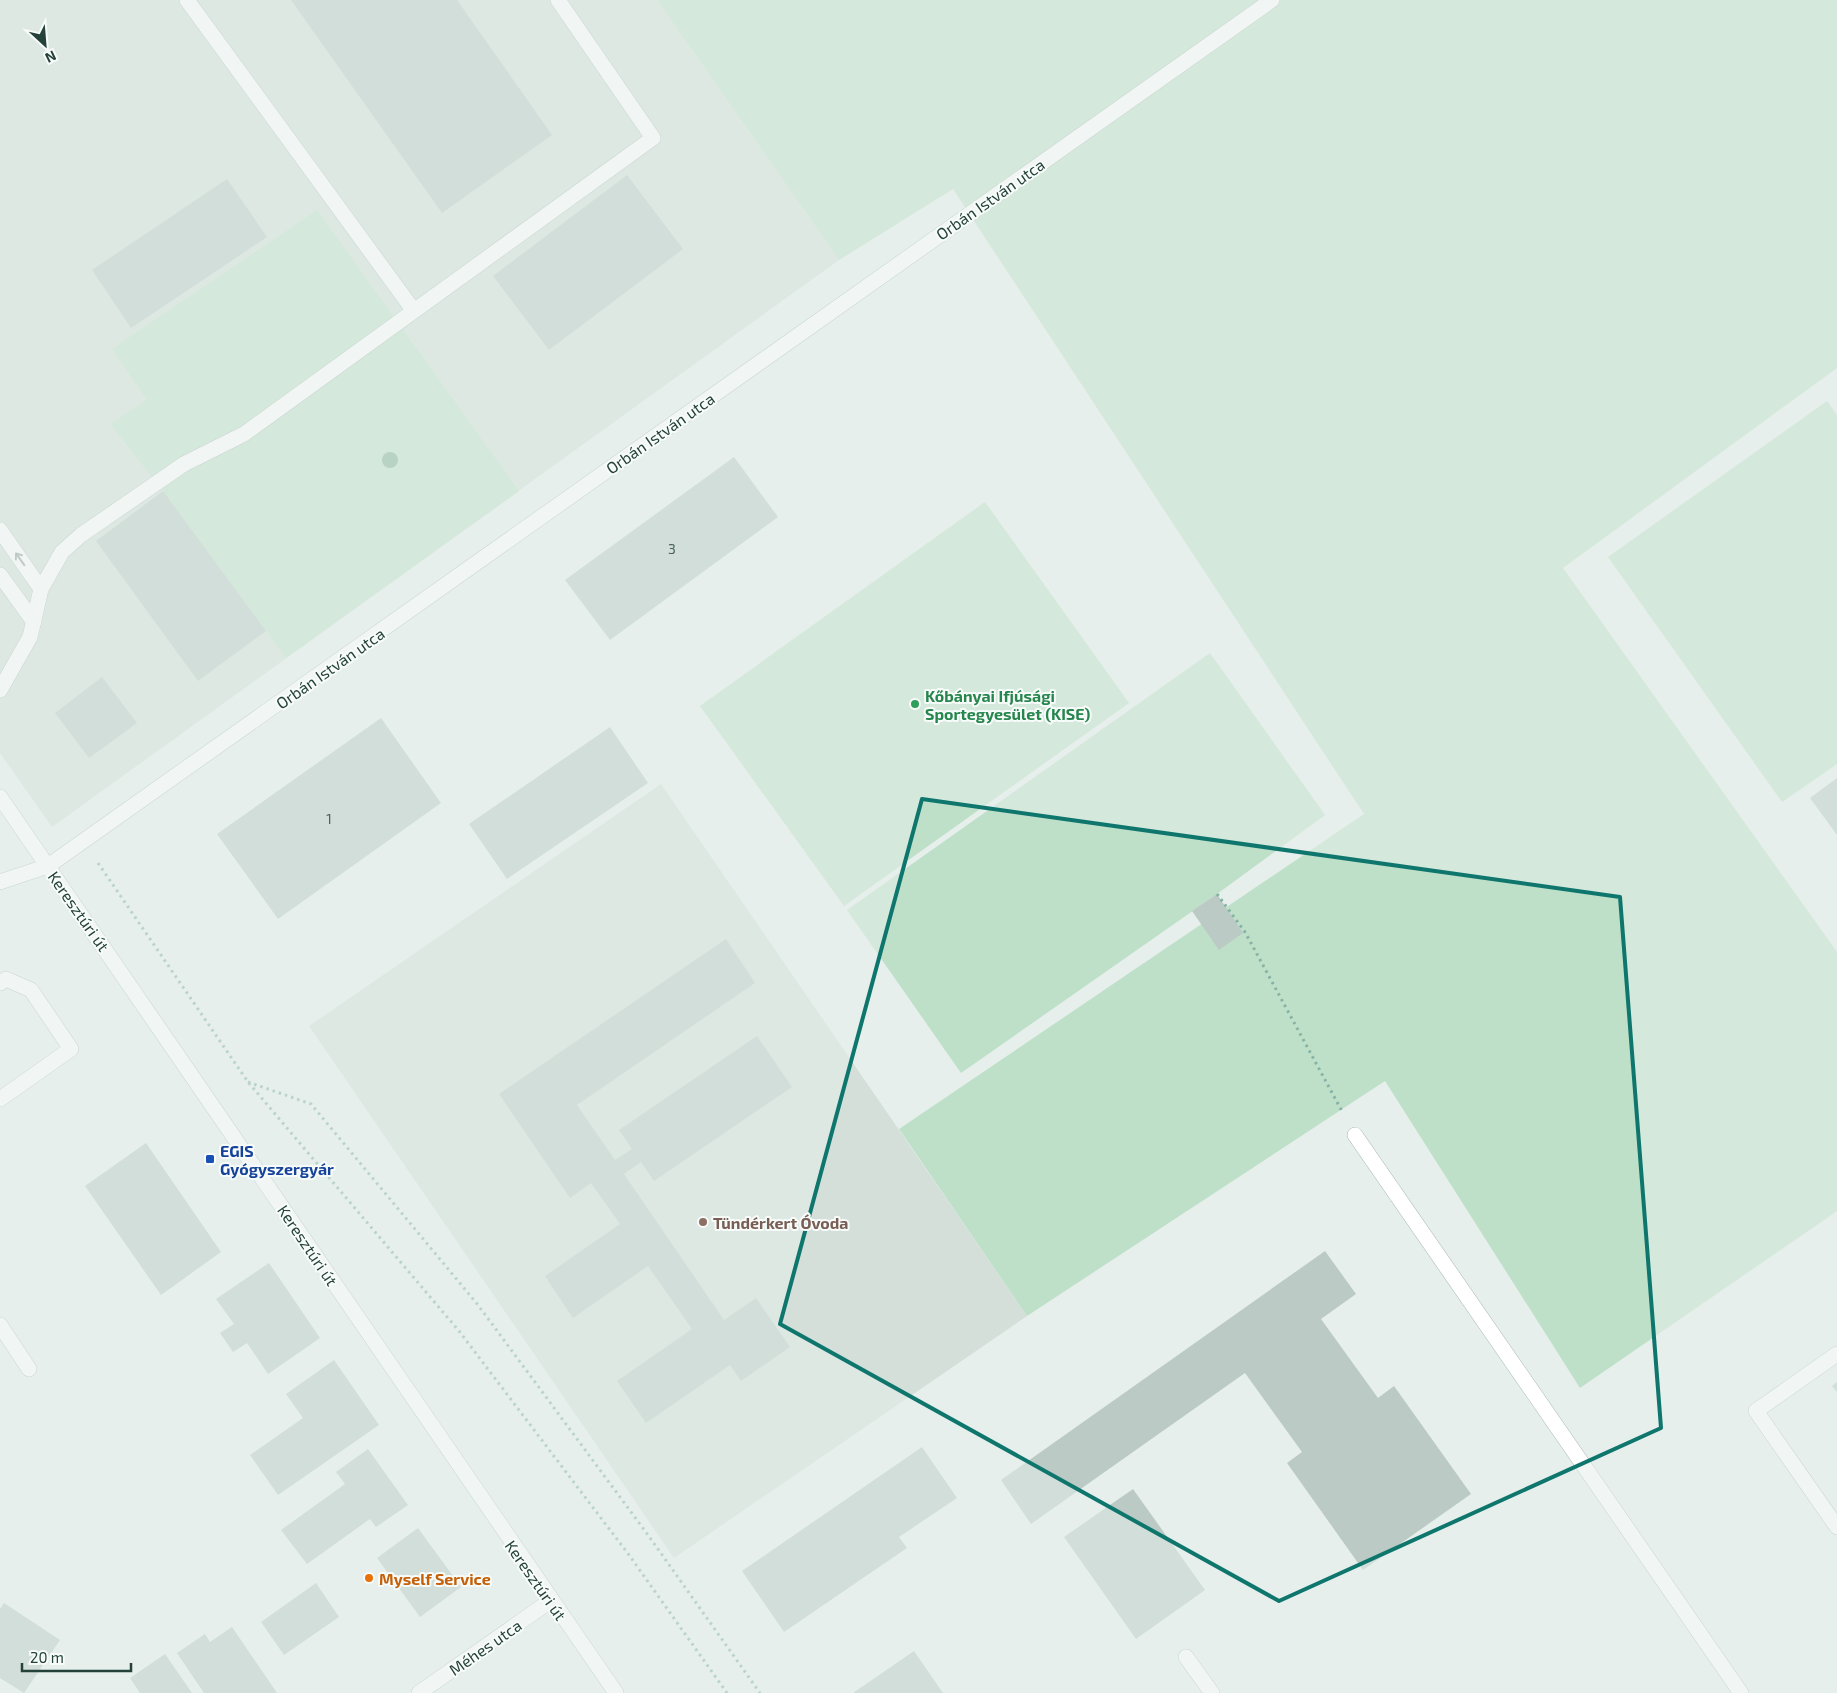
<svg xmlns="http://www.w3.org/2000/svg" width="1837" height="1693" font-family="'Exo 2',sans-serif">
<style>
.built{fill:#d4dfda}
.green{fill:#bfe0c8}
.building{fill:#bbcac4}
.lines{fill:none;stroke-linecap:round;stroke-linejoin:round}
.service-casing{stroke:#a8b8b2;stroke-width:16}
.minor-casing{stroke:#a8b8b2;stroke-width:16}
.tertiary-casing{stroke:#a8b8b2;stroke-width:16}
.secondary-casing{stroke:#a4bbb3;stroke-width:16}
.path{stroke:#86b3a5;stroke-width:3;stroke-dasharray:2.5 4;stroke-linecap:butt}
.service{stroke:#fff;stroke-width:15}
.minor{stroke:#fff;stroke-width:15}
.tertiary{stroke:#fff;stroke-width:15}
.secondary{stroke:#fff;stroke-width:15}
.tree{fill:#80af93}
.oneway{stroke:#92a09c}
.marked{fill:none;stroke:#0f766e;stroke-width:4;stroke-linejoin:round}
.leisure-dot{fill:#2e9e5b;stroke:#f7fbf9;stroke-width:2}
.transit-dot{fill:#1a4fb4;stroke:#f7fbf9;stroke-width:2}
.education-dot{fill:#8d6e63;stroke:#f7fbf9;stroke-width:2}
.food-dot{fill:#e8710a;stroke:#f7fbf9;stroke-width:2}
.labels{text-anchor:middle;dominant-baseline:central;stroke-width:4;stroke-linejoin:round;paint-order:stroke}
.number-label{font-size:14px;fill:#4a645c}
.street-label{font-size:16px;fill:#24423a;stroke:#f7fbf9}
.leisure-label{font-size:16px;font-weight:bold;fill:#27864d;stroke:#f7fbf9;text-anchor:start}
.transit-label{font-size:16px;font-weight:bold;fill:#164399;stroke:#f7fbf9;text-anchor:start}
.education-label{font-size:16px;font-weight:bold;fill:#785e54;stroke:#f7fbf9;text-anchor:start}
.food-label{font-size:16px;font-weight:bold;fill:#c56008;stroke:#f7fbf9;text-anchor:start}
</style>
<rect width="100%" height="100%" fill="#e6efeb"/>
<!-- built -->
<path class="built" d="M0 0H657L839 260 52 827 0 753Z
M661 784 1027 1316 674 1558 309 1026Z"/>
<!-- green -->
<path class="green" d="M657 0H1837V368L1563 568 1837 952V1211L1580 1388 1385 1081 1027 1316 899 1129 1364 814 953 189 839 260Z
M317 210 519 491 286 658 163 491 110 424 147 400 112 349Z
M1827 401 1837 415V764L1782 802 1608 557Z
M985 502 1129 703 844 906 700 706Z
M1210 653 1325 815 1217 894 961 1073 847 910Z"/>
<!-- building -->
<path class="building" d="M291 0H457L552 135 442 213Z
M627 175 683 249 549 350 493 276Z
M227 179 267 237 131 328 92 270Z
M734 457 778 517 610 640 565 580Z
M163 491 266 631 198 681 96 541Z
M102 677 137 723 89 758 55 713Z
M381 718 441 803 278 919 217 834Z
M610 727 648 783 507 879 469 824Z
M1837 778V835L1810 798Z
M1217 894 1243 933 1219 950 1192 911Z
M726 939 755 983 577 1105 615 1160 632 1149 619 1130 757 1036 792 1087 654 1181 641 1162 624 1174 724 1320 756 1298 790 1347 741 1381 730 1365 646 1423 617 1381 692 1329 648 1266 573 1318 545 1276 620 1224 591 1183 570 1198 499 1094Z
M146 1143 221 1252 161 1295 85 1186Z
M1325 1251 1356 1294 1321 1319 1378 1398 1394 1386 1471 1494 1363 1570 1287 1463 1302 1452 1245 1373 1031 1524 1001 1480Z
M269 1263 320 1338 268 1374 247 1343 233 1352 220 1333 234 1324 216 1299Z
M334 1360 379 1425 278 1495 250 1455 303 1418 286 1394Z
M1837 1382V1392L1832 1386Z
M922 1447 957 1498 899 1537 907 1548 784 1632 742 1571Z
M368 1449 408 1505 376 1527 370 1519 307 1564 281 1530 345 1484 336 1472Z
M1133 1489 1205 1590 1136 1639 1064 1537Z
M418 1528 461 1587 420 1617 377 1558Z
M316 1583 339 1617 284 1655 261 1622Z
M4 1603 60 1640 24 1693 0 1678V1609Z
M232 1627 277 1693H204L177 1653 205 1634 210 1642Z
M914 1651 943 1693H853Z
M165 1654 192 1693H140L130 1678Z"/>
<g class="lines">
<!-- service casing -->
<g class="service-casing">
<path id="service" d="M187 0 414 311
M0 530 41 589
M0 575 34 622
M0 690 30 637 41 589 62 552 81 535 184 464 244 434 653 138 558 0
M0 983 6 979 31 990 71 1049 0 1099
M1355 1135 1741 1693
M0 1325 29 1369
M1837 1354 1756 1411 1837 1527
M1186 1657 1212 1693"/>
</g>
<!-- minor casing -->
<g class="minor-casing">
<path id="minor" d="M0 882 48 866
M419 1693 550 1601"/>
</g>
<!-- tertiary casing -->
<g class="tertiary-casing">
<path id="tertiary" d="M48 866 1272 0"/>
</g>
<!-- secondary casing -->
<g class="secondary-casing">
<path id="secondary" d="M0 797 616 1693"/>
</g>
<!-- path -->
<path class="path" d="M98 863 248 1082 459 1331 629 1555 727 1693
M1217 894 1245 932 1343 1113
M248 1082 311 1104 478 1305 648 1535 760 1693"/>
<!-- service -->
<use href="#service" class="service"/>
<!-- minor -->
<use href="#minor" class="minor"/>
<!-- tertiary -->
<use href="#tertiary" class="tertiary"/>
<!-- secondary -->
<use href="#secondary" class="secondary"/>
</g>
<!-- trees -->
<circle class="tree" cx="390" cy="460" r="8"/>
<!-- one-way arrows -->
<defs><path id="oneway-shaft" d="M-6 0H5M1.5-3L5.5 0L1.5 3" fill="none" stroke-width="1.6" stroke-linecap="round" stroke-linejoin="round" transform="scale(1.25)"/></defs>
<use class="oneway" href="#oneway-shaft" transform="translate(20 559) rotate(-125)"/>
<!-- marked area -->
<path d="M0 0H1837V1693H0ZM922 799 1620 897 1661 1428 1279 1601 780 1324Z" fill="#e6efeb" fill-opacity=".55" fill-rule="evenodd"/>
<path class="marked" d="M922 799 1620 897 1661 1428 1279 1601 780 1324Z"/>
<!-- markers -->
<circle class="leisure-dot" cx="915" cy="704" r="5"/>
<rect class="transit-dot" x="205" y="1154" width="10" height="10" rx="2.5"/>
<circle class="education-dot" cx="703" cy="1222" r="5"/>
<circle class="food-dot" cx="369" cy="1578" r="5"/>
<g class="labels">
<!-- number labels -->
<g class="number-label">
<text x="672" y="548">3</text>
<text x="329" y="818">1</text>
</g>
<!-- street labels -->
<g class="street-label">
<text transform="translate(990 199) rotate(-35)">Orbán István utca</text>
<text transform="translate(660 433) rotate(-35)">Orbán István utca</text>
<text transform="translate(330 668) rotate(-35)">Orbán István utca</text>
<text transform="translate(79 911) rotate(55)">Keresztúri út</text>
<text transform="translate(308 1245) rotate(56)">Keresztúri út</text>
<text transform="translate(536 1580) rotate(55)">Keresztúri út</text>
<text transform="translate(485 1647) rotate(-35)">Méhes utca</text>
</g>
<!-- leisure labels -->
<g class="leisure-label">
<text x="925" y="695">Kőbányai Ifjúsági<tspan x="925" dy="18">Sportegyesület (KISE)</tspan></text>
</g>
<!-- transit labels -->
<g class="transit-label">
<text x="220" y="1150">EGIS<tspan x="220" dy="18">Gyógyszergyár</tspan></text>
</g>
<!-- education labels -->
<g class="education-label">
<text x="713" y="1222">Tündérkert Óvoda</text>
</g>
<!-- food labels -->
<g class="food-label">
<text x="379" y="1578">Myself Service</text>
</g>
</g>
<!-- north arrow -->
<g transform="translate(45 45) rotate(154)" stroke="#f7fbf9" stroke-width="4" paint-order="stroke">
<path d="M0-4L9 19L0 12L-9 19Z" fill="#24423a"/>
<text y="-8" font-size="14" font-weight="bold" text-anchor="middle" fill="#24423a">N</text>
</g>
<!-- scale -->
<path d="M22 1663v8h109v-8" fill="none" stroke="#24423a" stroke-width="2.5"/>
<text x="30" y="1663" font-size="15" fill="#24423a" stroke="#f7fbf9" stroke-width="4" paint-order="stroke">20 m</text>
</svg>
